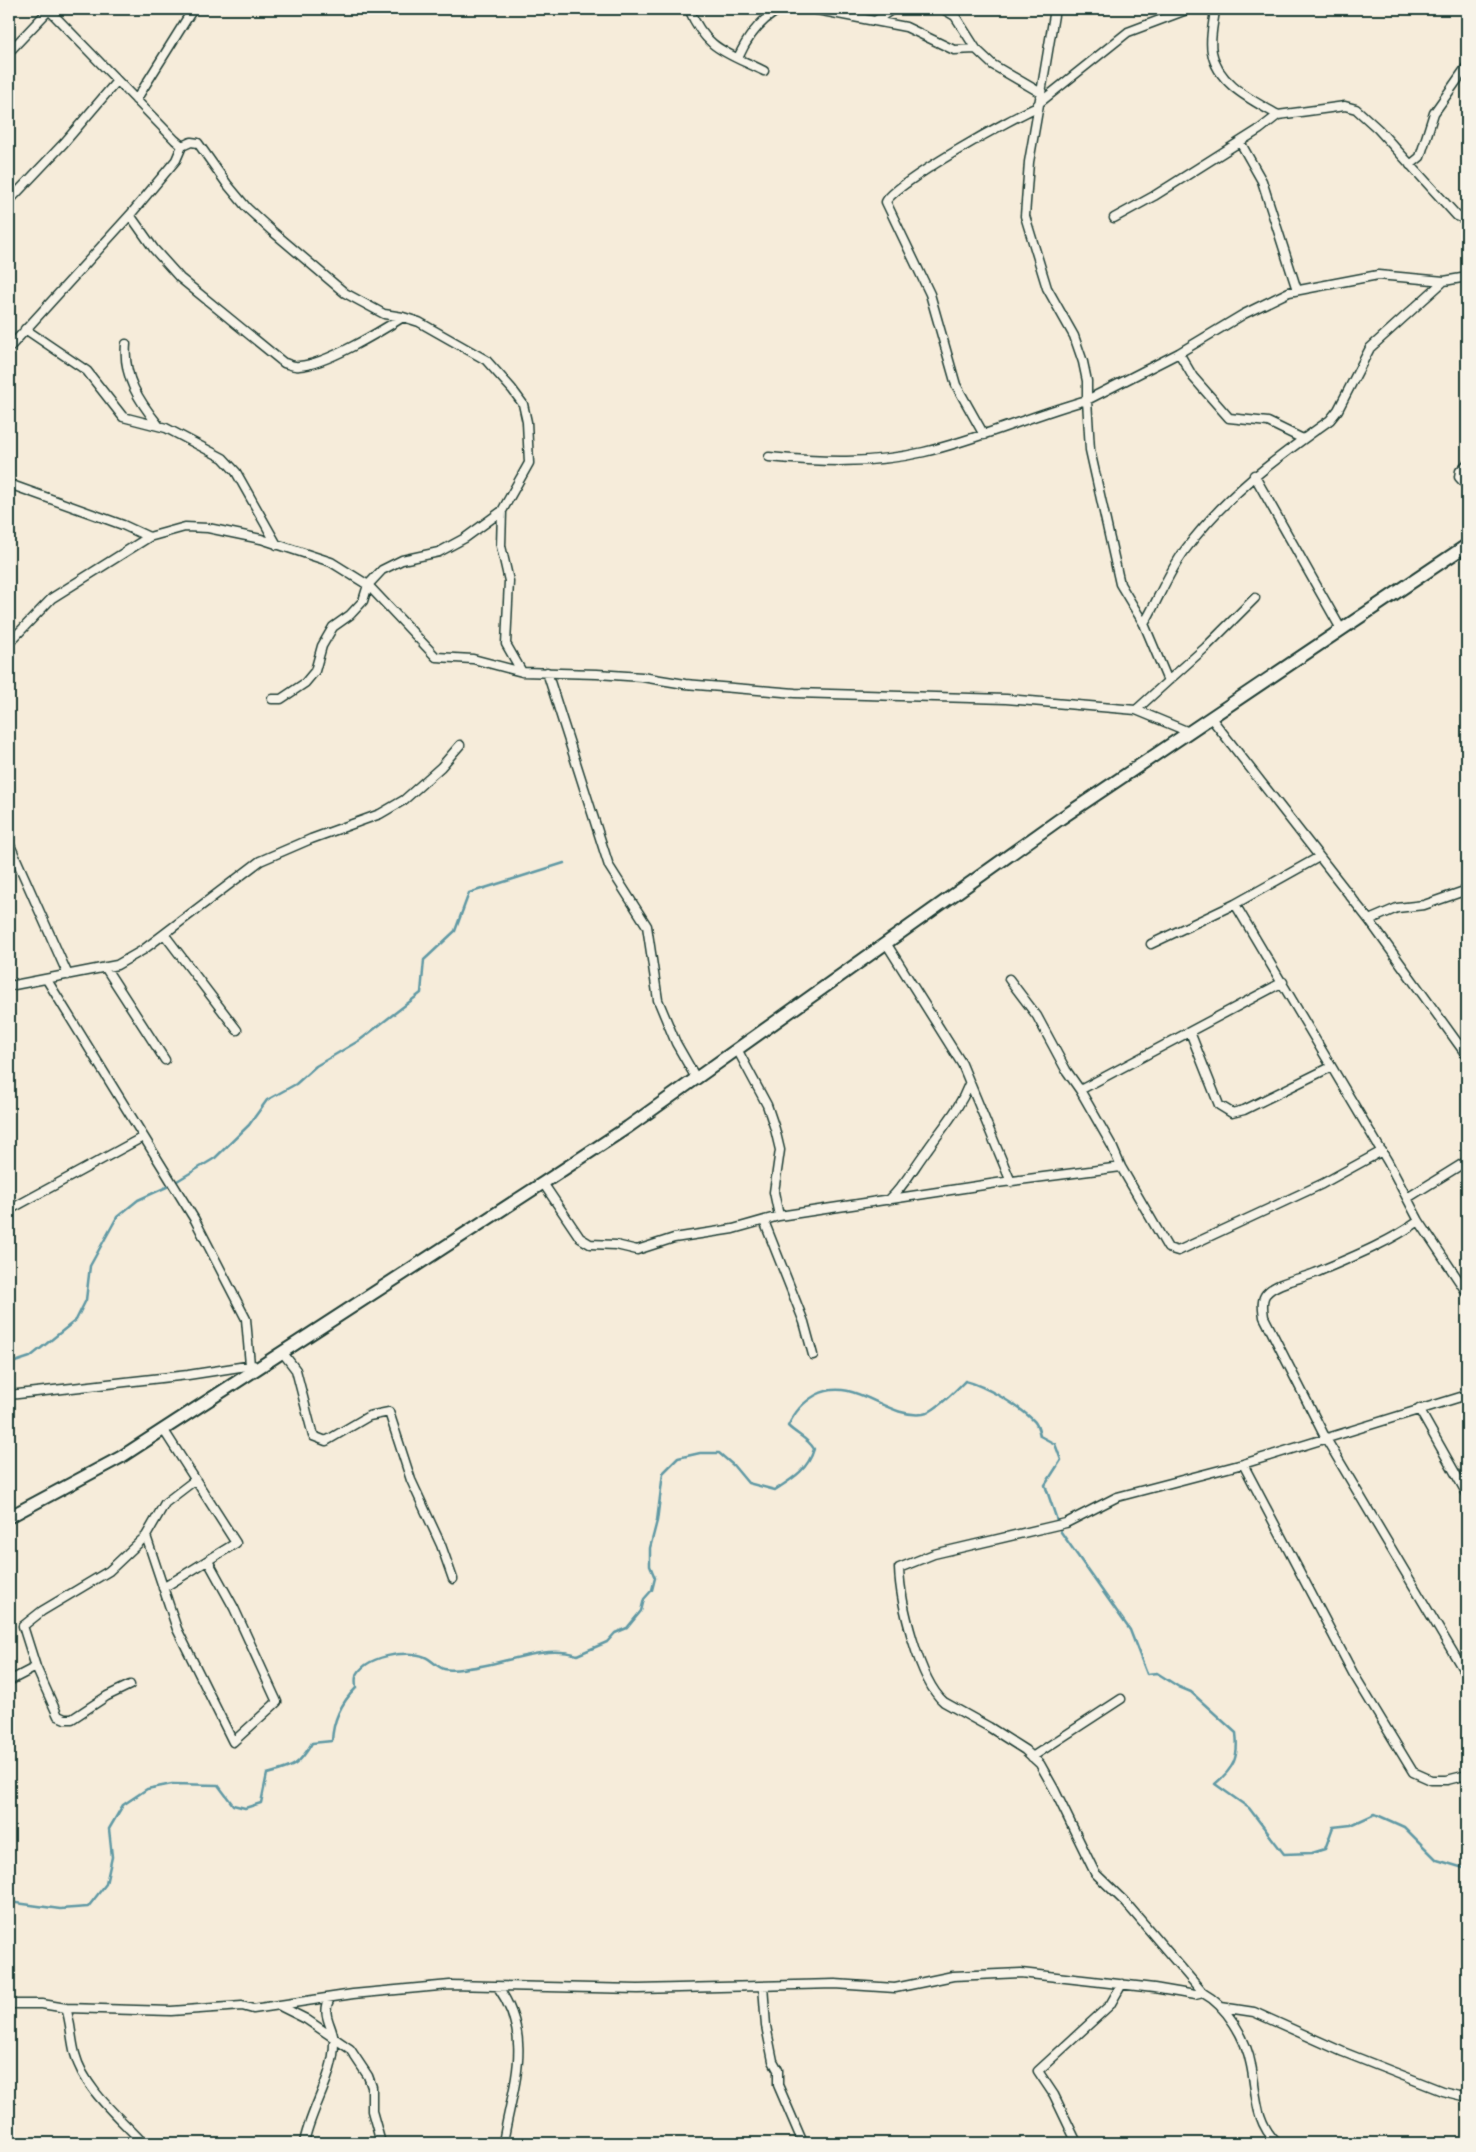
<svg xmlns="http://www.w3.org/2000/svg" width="1476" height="2152" font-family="Sriracha,sans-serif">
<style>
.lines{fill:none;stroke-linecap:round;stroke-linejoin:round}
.stream{stroke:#6199a4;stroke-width:2.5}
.minor-casing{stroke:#1f3d34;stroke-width:11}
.secondary-casing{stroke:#1f3d34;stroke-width:15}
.minor{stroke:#f7f3e8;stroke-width:8}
.secondary{stroke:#f7f3e8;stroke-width:11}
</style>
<rect width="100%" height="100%" fill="#f6ecda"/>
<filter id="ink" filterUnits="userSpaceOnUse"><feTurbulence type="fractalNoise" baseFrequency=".02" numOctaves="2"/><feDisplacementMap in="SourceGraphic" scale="10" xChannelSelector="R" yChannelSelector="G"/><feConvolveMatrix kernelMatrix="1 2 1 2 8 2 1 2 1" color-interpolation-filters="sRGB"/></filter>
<g filter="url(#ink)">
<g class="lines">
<!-- stream -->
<path class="stream" d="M177 1181 215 1158 249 1125 267 1100 296 1084 316 1066 360 1040 421 993 424 960 455 931 469 893 564 863
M9 1364 30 1357 76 1320 86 1300 90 1266 117 1217 138 1200 171 1185
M9 1902 60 1909 88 1907 106 1884 112 1857 109 1829 123 1805 147 1789 172 1784 218 1785 233 1805 245 1808 261 1803 267 1774C293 1767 298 1767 312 1743L332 1741C333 1720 341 1703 356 1688 356 1685 355 1680 356 1677 364 1656 407 1649 425 1657 432 1660 438 1668 444 1669 451 1671 461 1669 468 1668 503 1665 542 1644 577 1655L607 1642 615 1633 627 1628 641 1611 644 1599 652 1590 655 1578 650 1566V1548L657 1521 663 1473 678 1458 700 1453H719L733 1465 748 1483 775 1490C792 1479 808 1470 814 1449 808 1438 797 1435 788 1426 795 1412 802 1403 816 1395 855 1375 885 1419 923 1414 935 1412 956 1390 965 1381 986 1386 1019 1406 1034 1421 1038 1425 1039 1431 1040 1436L1055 1444 1061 1460 1045 1485 1061 1532 1130 1630 1147 1674 1157 1673 1179 1687 1191 1692 1236 1733C1239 1758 1234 1768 1215 1784L1249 1808 1284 1854 1312 1853 1325 1849 1333 1827 1351 1825 1375 1814 1404 1827 1437 1860 1467 1869"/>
<!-- minor casing -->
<g class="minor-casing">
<path id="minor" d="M48 9 175 140 182 146 191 142 198 143 227 184 247 208 272 231 345 293 384 314 403 317
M689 9C706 50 728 53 764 71
M812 9 906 27 954 50 976 49 993 65 1041 93 1055 9
M943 9 955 16 976 49
M1215 9C1214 22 1209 39 1212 52 1217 84 1252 100 1278 115
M875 21 893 9
M9 52 50 9
M738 58C747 38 760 19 781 9
M1041 93 1029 162 1025 216 1047 288 1074 336 1083 362 1087 381V400L1179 353 1244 314 1289 292 1378 275 1444 281 1370 348 1338 410 1330 420C1275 459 1226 495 1185 550 1168 573 1158 600 1144 624
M136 100 193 9
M1038 104 1128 32 1189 9
M1240 142 1262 181 1297 290
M1410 165 1420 157 1434 113 1467 66
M9 201 64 143 117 81
M130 215 154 249 180 278 284 363C289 364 293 367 299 366 325 365 381 331 403 317L419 322 486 360 512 389 523 404 527 422 529 463 502 511 465 538 439 552 402 560 382 570 368 585 363 601 350 615 333 627 322 646 315 671 305 683 281 699H272
M1114 218 1154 196 1260 129 1278 115 1345 106 1356 109 1378 129 1457 216 1467 220
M1444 281 1467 277
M25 329 87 371 123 417 166 428 223 458 236 472 277 545
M126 344C123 377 139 401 159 426
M9 348 130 215 176 160 182 146
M1179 353 1193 377 1229 418 1268 422 1303 439
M984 435 956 385 930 294 886 202C893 184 1016 115 1038 107
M769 457C821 462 873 464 924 452 980 439 1032 415 1087 400L1090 450 1120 584 1144 624 1168 681 1136 710
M1467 464 1460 471 1459 477 1467 486
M1254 475 1341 629
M9 484 123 525 149 537
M502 511 501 546 509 581 506 644 522 672
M9 643 52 598 149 537 185 527 208 528 261 539 331 562 368 585 436 657 473 659 522 672 597 674 642 677 685 684 795 693 1006 699 1136 710 1189 732
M547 672 609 866 647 926 658 1000 676 1043 696 1078
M1168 681 1206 647 1255 598
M1211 718 1369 920 1467 1056
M9 843 68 975
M1235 904 1388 1162 1419 1221 1467 1293
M1369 920 1397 908 1424 905 1467 890
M164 934 237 1030
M886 943 962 1064 1011 1182
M1151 944 1235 904 1319 857
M105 967 165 1060
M47 980 195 1220 246 1319 250 1365
M9 986 117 965 143 950 260 861 311 839 380 814 404 800 441 767 460 745
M1190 1032 1219 1105 1232 1113 1244 1110 1331 1067
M737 1049 767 1105 775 1129 780 1150 774 1192 779 1216
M1080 1090 1283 982
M1121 1167 1168 1248 1178 1251 1322 1184 1382 1151
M543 1183 580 1238 590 1244 616 1245 637 1250 674 1238 733 1229 779 1216 997 1183 1121 1167 1112 1146 1080 1090 1066 1070 1037 1016 1009 979
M1409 1197 1467 1161
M889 1200C905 1185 914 1167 927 1150 943 1127 959 1110 969 1084
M9 1210 143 1137
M764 1221 804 1322 813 1355
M1419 1221C1388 1243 1350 1258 1315 1273 1301 1279 1276 1282 1266 1294 1261 1300 1263 1309 1264 1317L1325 1437 1467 1676
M283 1353 296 1370 313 1436 326 1441 369 1416 389 1412 411 1480 441 1545 453 1579
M9 1395 188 1375 253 1365
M1419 1409 1467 1494
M1243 1464 1353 1673 1413 1772 1431 1780H1447L1467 1775
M195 1480 165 1503 146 1536 177 1629 233 1742 277 1702 234 1608 208 1561
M163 1588 236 1543 163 1429
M9 1681 36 1667
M130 1685 107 1696 72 1719H65L58 1716 36 1667 23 1626 42 1611 109 1571 146 1536
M1032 1757 1121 1699
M763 1986 766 2026 773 2061 778 2070V2085L803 2143
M498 1987C535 2040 512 2086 503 2143
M1203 1993 1126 1903 1095 1873 1054 1789 1040 1764 1025 1750 989 1727 944 1702C919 1681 900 1601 899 1568L934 1554 1066 1523 1117 1497 1243 1464 1467 1395
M9 2004H42L66 2008C71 2023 71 2039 75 2054 84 2089 119 2117 143 2143
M282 2007 306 2019 350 2049 368 2076 372 2087V2111L381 2143
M1221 2007 1254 2012 1343 2052 1442 2091 1467 2097
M66 2008 171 2011 242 2006 253 2009 353 1994 450 1985 638 1989 835 1984 895 1988 953 1976 1021 1973 1154 1988 1195 1995 1203 1993C1227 2006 1246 2038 1251 2065 1257 2093 1254 2121 1277 2143
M304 2143C310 2110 334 2077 334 2043 334 2026 320 2016 330 1998
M1077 2143 1054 2095 1038 2071 1110 2005 1122 1984"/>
</g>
<!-- secondary casing -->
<g class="secondary-casing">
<path id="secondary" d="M9 1517 121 1457 543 1183 628 1127 1060 819 1467 545"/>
</g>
<!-- minor -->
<use href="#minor" class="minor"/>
<!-- secondary -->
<use href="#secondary" class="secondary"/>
</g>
</g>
<!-- margin -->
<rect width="1476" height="2152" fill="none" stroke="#f7f3e8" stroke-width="30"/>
<rect x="15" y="15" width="1446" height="2122" fill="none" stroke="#1f3d34" stroke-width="2" filter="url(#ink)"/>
</svg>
